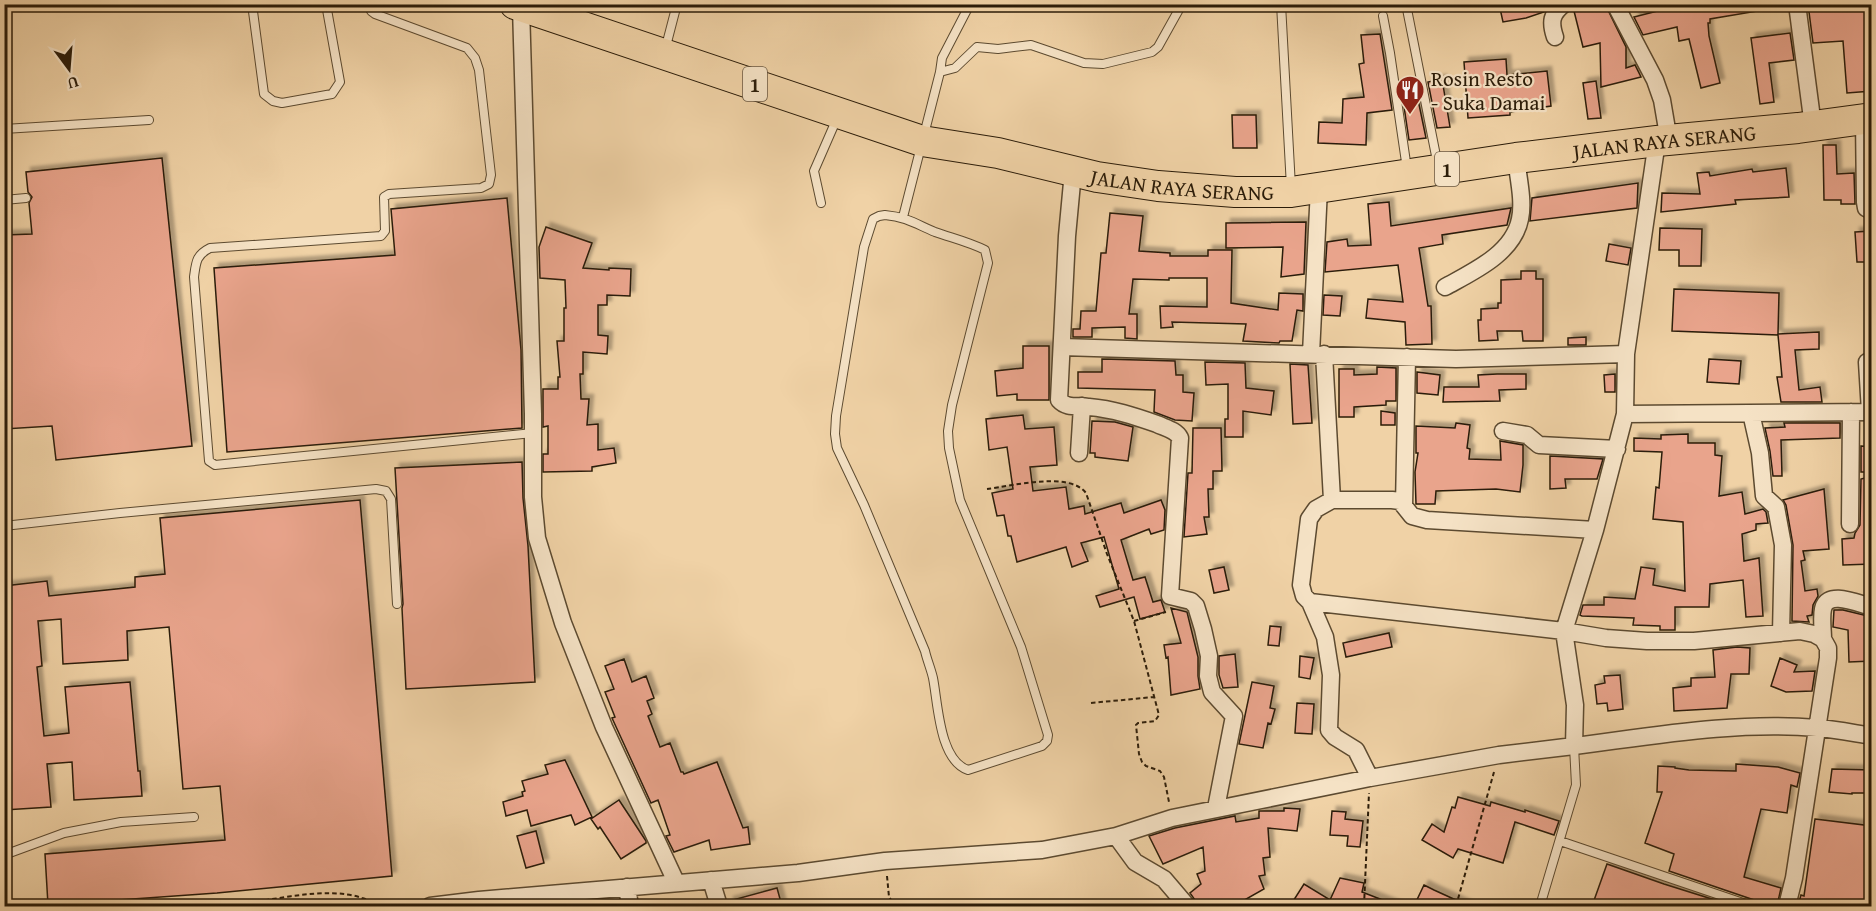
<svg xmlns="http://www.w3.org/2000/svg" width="1876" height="911" font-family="'Gentium Book Plus',serif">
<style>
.building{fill:#e9a48c;stroke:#2b1c09;stroke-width:1.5;filter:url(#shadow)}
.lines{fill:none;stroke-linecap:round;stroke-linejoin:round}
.lane-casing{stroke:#5c4a30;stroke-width:10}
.street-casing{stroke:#5c4a30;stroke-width:19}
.highway-casing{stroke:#2b1c09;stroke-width:32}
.path{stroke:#2b1c09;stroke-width:2;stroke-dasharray:4.5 3;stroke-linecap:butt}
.lane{stroke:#f5e2c5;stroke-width:8}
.street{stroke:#f5e2c5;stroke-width:16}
.highway{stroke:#f0d2a6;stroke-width:30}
.labels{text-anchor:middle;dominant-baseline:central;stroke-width:4.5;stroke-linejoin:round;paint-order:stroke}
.shield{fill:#f5e2c5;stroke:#685741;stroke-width:1.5}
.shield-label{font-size:20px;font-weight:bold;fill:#2b1c09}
.poi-label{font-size:21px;fill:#2b1c09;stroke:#f5e2c5;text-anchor:start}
.street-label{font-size:21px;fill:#2b1c09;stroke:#f5e2c5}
</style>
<defs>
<filter id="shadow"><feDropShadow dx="4.5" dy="-4.5" stdDeviation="1.5" flood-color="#0004"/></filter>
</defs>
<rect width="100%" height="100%" fill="#f0d2a6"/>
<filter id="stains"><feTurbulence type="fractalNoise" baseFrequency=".00333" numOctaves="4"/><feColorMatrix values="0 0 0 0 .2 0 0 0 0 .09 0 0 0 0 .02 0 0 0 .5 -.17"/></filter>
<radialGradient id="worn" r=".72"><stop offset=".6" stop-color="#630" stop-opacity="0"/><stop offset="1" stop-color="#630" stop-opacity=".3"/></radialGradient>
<!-- building -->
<path class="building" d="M1499 4H1548L1544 12 1526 18 1503 22Z
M1599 4H1605L1626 47V68L1635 65 1641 77 1601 87 1600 43 1583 47 1574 11Z
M1685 4H1757L1758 11 1710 19V23H1708L1709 36 1720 83 1701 88 1689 39 1679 41 1677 27 1643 35 1634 17Z
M1808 4H1872V91L1847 93 1843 41 1813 43Z
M1790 33 1794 60 1769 63 1774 102 1760 104 1751 38Z
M1380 34 1392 110 1367 113 1366 145 1318 143 1319 122 1342 123 1343 99 1364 97 1359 64 1364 63 1361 35Z
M1506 59 1507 75 1547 71 1551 106 1510 112V115L1468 118 1464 62Z
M1442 79 1450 127 1437 128 1428 82Z
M1596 81 1601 118 1588 119 1583 83Z
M1416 90 1426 138 1409 140 1402 93Z
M1232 115H1256L1257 148H1233Z
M1823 145H1836L1837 174 1854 173 1855 204H1841V200H1824Z
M162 158 192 446 56 460 52 426 4 429V235L32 234 29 203 32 197 28 192 26 172Z
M1786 168 1789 197 1735 200 1736 204 1661 212 1662 193 1700 194 1697 173 1709 172 1710 176 1752 169 1753 172Z
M1638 183 1637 208 1530 221 1532 198Z
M507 198 521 350 522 428 227 452 214 268 395 255 391 209Z
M1389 202 1391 226 1511 208 1507 225 1442 235 1443 244 1419 248 1428 306H1431L1432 344 1406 345 1405 322 1366 318 1368 299 1403 302 1398 265 1325 272 1327 242 1347 239 1348 246 1371 245 1368 204Z
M1110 213 1143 216 1139 251 1170 253V256H1208V250H1232L1231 303 1278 310 1279 293 1303 294V311L1297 310 1292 341H1280L1279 343 1243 341 1246 324 1172 322 1173 327 1161 328 1160 306 1207 307V278H1169V280L1133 279 1129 314H1137V339L1125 338V327L1092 328V337H1073V329H1080L1081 311H1096L1101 253H1106Z
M1306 222 1304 274 1281 277 1283 247 1226 248V223Z
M546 227 592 243 583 268 609 270V268L631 269 630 296 607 295V305H598V335L608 336 607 354 583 352V374H580L581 399H589L587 425 598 424V450L614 448 616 463 592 467V471L543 472V454H548V426L543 427V389H558V377H560L557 341H564V308H566L565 280 540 278 539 247Z
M1660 228 1702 229 1701 266H1679V250H1659Z
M1872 231V262H1857L1855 232Z
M1609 244 1631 248 1628 265 1606 261Z
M1521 271H1536V279H1543V341H1523L1522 331H1497L1498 340 1479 341 1478 320H1481V309L1498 308V303H1501V280L1521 279Z
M1674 289 1779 293 1778 334 1819 332V349L1795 350 1799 390 1820 387 1822 402H1781L1777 377H1782L1778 335 1672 331Z
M1324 295 1342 296 1340 316 1323 315Z
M1586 337V345H1568V338Z
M1023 346H1049V400H1017V394L997 396 995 371 1023 368Z
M1102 359 1175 361 1176 375H1183V392L1194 393 1192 421 1175 420 1154 412 1155 390 1078 388V372H1102Z
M1709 359 1741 361 1739 384 1707 382Z
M1205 362 1245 363 1246 388 1274 391 1271 415 1243 411V437H1225V419H1228V384L1206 385Z
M1290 364 1308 365 1312 423 1293 424Z
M1377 367 1396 368V401H1386V405L1354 407V417H1339V369H1354V375L1377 374Z
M1417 372 1440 375 1438 395 1417 393Z
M1497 374H1526V389L1499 390 1500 401 1443 402 1444 387H1479L1478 375Z
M1615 374V392H1605L1604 375Z
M1381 411 1395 413V425H1381Z
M1023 415 1025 429 1054 427 1057 465 1030 467 1033 491 1066 487 1069 509 1084 506 1085 514 1121 503 1124 513 1161 500 1165 510 1164 530 1151 534 1149 529 1121 540 1133 580 1145 577 1153 602 1161 600 1165 612 1140 619 1134 597 1100 607 1096 596 1119 589 1104 537 1081 543 1088 561 1072 567 1066 547 1017 562 1011 536H1008L1004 515 997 516 992 493 1013 489 1007 447 989 450 986 419Z
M1092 421 1115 422 1133 427 1128 461 1095 457V453H1090Z
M1456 423 1470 425 1467 448 1470 449 1469 459 1501 460 1500 441 1523 445V465L1520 492 1496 489 1436 491 1435 504H1416L1415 472 1418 453H1416V426L1455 428Z
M1784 423H1840V438L1781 440 1782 476H1773L1770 451 1765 428 1785 427Z
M1193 428H1221L1222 471H1213V489H1208L1209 517H1204L1207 534 1184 537 1188 473H1192Z
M1688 434V443H1715V455L1722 456 1719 496 1742 492 1745 514 1763 509 1766 512 1768 523 1756 524V530L1742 534 1744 561 1759 558 1763 616 1746 617 1743 580 1710 584 1709 607H1675V630H1660V626L1633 625 1634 618 1582 616 1580 615 1583 605H1604V597L1635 599 1641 567 1655 569 1653 585 1685 591 1683 522 1653 519 1656 487 1659 488 1662 452 1634 451V438L1661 439V435Z
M1861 446 1872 447V472H1861Z
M1550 456 1603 459 1597 479H1565L1566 488 1550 489Z
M522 462 523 498 528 546 535 682 406 689 402 608 403 604 395 468Z
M1872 476V564L1843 565 1842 539 1854 538 1855 533 1860 525 1861 479Z
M1824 489 1829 549 1803 551 1805 560 1801 561 1805 591 1817 589 1818 596 1813 605 1812 615 1807 616 1809 622 1792 621 1793 545 1786 505 1783 500Z
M360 500 392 876 217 893 48 905 45 854 225 840 220 786 183 789 169 627 127 631 128 660 63 664 61 619 38 621 42 666 37 667 44 736 69 733 65 687 130 682 138 771H140L142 796 74 800 72 762 47 764 51 807 4 810V586L47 581 49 596 135 587V577L165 574 160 518Z
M1224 567 1229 590 1214 593 1209 570Z
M1171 608 1187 612 1198 657V676L1200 689 1171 695 1168 657 1166 658 1164 645 1181 643Z
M1834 610H1843L1872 617V661L1849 662 1848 630 1833 627Z
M1270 626 1281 627 1279 646 1268 645Z
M1389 633 1392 647 1346 657 1343 643Z
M1737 647 1750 648 1749 674H1731L1727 708 1674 711 1673 688 1691 686V678L1715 677 1713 650Z
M1235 654 1238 687 1223 688 1219 675V656Z
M1300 656 1314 658 1310 679 1299 677Z
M1780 658 1797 665 1794 672 1815 671 1812 691 1786 692 1771 686Z
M624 659 632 682 646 676 654 698 647 701 652 714 648 716 660 747 670 743 681 772H683L684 774 717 762 743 828 748 827 750 844 711 850 709 840 674 852 666 836 670 835 658 800 651 803 612 718 615 717 605 692 614 689 605 666Z
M1620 675 1623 709 1608 711 1607 703 1597 704 1595 685 1605 683 1604 676Z
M1252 682 1274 686 1270 708 1275 709 1271 724 1268 723 1263 748 1239 744Z
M1297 703 1314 704 1312 734 1295 733Z
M565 760 592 817 575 825 571 815 531 826 527 810 506 816 503 802 523 796 522 792 525 791 522 781 548 774 545 765Z
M1736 764 1778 767 1800 773 1797 787 1791 785 1787 813 1761 809 1744 877 1781 888 1777 906H1758L1754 900 1669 871 1674 854 1645 843 1662 792H1657L1658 766 1675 767V768L1689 770 1736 771Z
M1832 769 1872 770V793H1852V794L1829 792Z
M1458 797 1490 806 1491 802 1525 812V810L1559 821 1554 835 1515 822 1503 863 1458 849 1453 858 1422 840 1432 824 1444 832 1452 807 1455 808Z
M619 800 646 841V843L621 859 600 827 598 829 591 819Z
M1284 808 1300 809 1297 831 1268 828 1270 857 1263 858 1265 875 1259 876 1264 889 1234 906 1230 900 1223 906H1197L1195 900 1190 893 1201 884 1197 874 1205 871 1203 847 1163 864 1149 836 1175 828 1235 816 1236 822 1259 818V811H1284Z
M1332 811 1346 812 1345 819 1363 821 1360 847 1347 846 1348 836 1330 835Z
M1815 819 1872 826V906H1798L1801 895 1804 896Z
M536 831 544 863 526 868 517 836Z
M1607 864 1664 884 1734 906H1592Z
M1340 878 1364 883 1362 892 1398 906H1290L1304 884 1330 900Z
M1424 885 1434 890 1469 906H1414Z
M777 888 782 906H729V901Z"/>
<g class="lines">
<!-- lane casing -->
<g class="lane-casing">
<path id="lane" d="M252 4 264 94 273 101 282 103 332 94 340 82 326 4
M371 4V11L375 14 467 48 475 58 479 70 491 175 489 184 481 188 389 194 384 197 385 231 381 236 210 248C196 255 196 262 194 277L209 461 215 465 533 433
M1281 4 1291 187
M1406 4 1438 166
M1383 16 1390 53 1407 169
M665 50 677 4
M940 72 955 68 977 47 998 49 1031 45 1084 63 1103 64 1152 52 1158 47 1182 4
M4 129 149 120
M4 200 26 198
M821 203 814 171 838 116
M885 215C907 217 916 224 935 232 952 238 969 242 985 250L988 263 952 405 948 431 949 448 960 500 1021 647 1048 735 1047 741 1042 746 968 770C939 760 938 703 933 678 931 669 927 660 925 651L864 505 837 448 835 434 836 416 864 247 873 219 879 216Z
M903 217 940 72 942 58 970 4
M4 526 120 513 376 489 386 491 391 499 397 604
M1560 841 1752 906
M4 855 64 833 121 822 194 817
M1540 906 1576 785 1574 746"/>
</g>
<!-- street casing -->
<g class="street-casing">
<path id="street" d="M1615 4 1655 80 1662 100 1669 141
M1797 4 1813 126
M521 7 533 414V497L537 538 563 623 604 727 676 882
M1555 37C1550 22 1551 14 1564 4
M1864 119 1865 202 1866 208 1872 211
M1073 172 1067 236 1059 400C1067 409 1078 405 1089 407 1113 409 1134 416 1157 424 1165 428 1176 430 1180 438L1170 596 1191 601 1196 606 1203 629 1209 656 1208 676 1212 692 1234 716 1216 808
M1445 287C1472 272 1513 254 1520 219 1524 201 1518 177 1516 158
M1062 347 1456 359 1626 354
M1311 354 1319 188
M1324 354 1332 500
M1867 362 1870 412
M1751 413 1760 453 1764 496 1776 507 1783 545 1781 633
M1625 414 1872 412
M1503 431 1527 435 1539 445 1617 449
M1079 453 1082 406
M1404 506 1407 357
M1850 524 1851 412
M1310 602 1564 631 1606 638 1647 641H1694L1800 631 1814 634 1823 639 1828 648V658L1794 878 1787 906
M1823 639C1823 630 1821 618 1823 609 1827 589 1859 604 1872 607
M1574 746C1653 736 1736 721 1817 728 1835 729 1853 733 1872 736
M1370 778 1356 750 1335 737 1329 730 1331 675 1325 637 1310 602 1304 596 1301 585 1309 519 1316 509 1332 500H1392L1400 501 1412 516 1427 520 1595 530
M1116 836 1135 862 1164 879 1187 906
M711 880 719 906
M627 887 630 906
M430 906 479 900 798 873 885 861 1042 850 1116 836 1172 818 1370 778 1499 755 1574 746 1575 705 1564 631 1595 530 1625 414 1626 354 1657 141"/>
</g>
<!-- highway casing -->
<g class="highway-casing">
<g id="highway">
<path id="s1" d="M515 4 922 141 998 153 1097 177 1158 186 1235 192H1291L1516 158 1657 141 1798 128 1872 118"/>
</g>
</g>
<!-- path -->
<path class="path" d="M987 489C1012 486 1069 471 1086 493L1107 554 1134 621 1159 715 1155 721 1138 723 1136 725 1139 754 1142 762 1146 766 1160 771 1164 777 1169 802
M1134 621 1166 612
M1091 703 1154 697
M887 876 889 897 895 906
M228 906C265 902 326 885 362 898 368 899 373 904 378 906
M1364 906 1369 793
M1456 906 1494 772"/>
<!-- lane -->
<use href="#lane" class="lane"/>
<!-- street -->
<use href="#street" class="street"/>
<!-- highway -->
<use href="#highway" class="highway"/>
</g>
<!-- icons -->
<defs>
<g id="restaurant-pin" transform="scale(1.5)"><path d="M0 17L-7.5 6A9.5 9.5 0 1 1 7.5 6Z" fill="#8f2418" stroke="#f5e2c5"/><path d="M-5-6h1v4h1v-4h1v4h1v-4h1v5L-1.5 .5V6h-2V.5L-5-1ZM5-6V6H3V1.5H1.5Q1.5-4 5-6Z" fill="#fff"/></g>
</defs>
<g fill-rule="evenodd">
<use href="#restaurant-pin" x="1410" y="90"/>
</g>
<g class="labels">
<!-- shield labels -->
<g class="shield">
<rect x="743" y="67" width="24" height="34" rx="4.5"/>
<rect x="1435" y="152" width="24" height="34" rx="4.5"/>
</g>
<g class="shield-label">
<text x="755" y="84">1</text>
<text x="1447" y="169">1</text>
</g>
<!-- poi labels -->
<g class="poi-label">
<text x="1431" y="78">Rosin Resto<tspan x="1431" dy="24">- Suka Damai</tspan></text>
</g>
<!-- street labels -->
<g class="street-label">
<text stroke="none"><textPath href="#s1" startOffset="1180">JALAN RAYA SERANG</textPath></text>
<text stroke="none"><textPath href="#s1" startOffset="694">JALAN RAYA SERANG</textPath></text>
</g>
</g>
<!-- margin -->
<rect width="1876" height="911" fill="none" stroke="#f0d2a6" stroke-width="24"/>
<rect x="6" y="6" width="1864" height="899" fill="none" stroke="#2b1c09" stroke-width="3"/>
<rect x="12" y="12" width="1852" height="887" fill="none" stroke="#2b1c09" stroke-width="1.5"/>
<!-- north arrow -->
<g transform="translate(69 69) rotate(164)" stroke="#f5e2c5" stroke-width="4.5" paint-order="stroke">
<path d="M0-4.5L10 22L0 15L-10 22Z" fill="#2b1c09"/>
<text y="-9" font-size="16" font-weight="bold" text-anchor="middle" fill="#2b1c09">U</text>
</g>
<rect width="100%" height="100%" filter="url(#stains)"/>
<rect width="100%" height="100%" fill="url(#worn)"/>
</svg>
